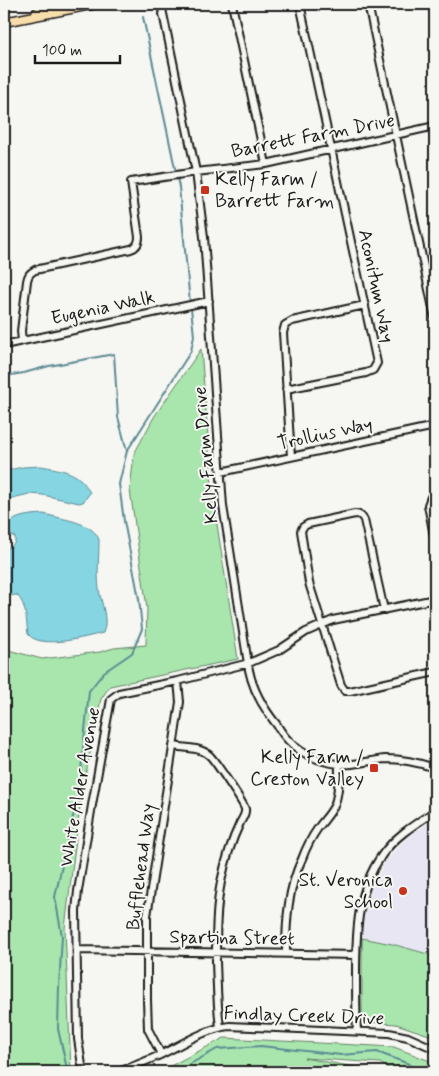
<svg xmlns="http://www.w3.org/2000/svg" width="439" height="1076" font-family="Mynerve,sans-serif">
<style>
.built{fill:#e8e6f2}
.green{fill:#a8e6ad;stroke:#628164}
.water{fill:#86d5e2;stroke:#5c8b93}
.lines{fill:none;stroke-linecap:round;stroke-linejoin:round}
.stream{stroke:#5c8b93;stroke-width:2}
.minor-casing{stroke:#1c1c1c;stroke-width:10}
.major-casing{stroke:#1c1c1c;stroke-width:11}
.minor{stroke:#f6f6f2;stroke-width:6}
.major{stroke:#f8deab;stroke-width:8}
.poi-dot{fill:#c8321e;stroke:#f6f6f2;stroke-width:2}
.labels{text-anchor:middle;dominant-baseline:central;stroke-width:4;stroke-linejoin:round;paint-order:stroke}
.street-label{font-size:19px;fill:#1c1c1c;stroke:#f6f6f2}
.poi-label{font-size:19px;fill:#1c1c1c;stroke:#f6f6f2;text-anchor:end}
</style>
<rect width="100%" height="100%" fill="#f6f6f2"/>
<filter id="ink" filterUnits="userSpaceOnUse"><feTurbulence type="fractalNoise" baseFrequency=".02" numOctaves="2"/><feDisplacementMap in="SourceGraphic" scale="10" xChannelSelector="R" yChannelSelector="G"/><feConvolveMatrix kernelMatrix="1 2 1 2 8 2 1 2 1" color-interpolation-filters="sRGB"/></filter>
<g filter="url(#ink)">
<!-- built -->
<path class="built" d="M435 819V956L392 944 362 938 365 914 369 896 376 879 386 861 403 841 417 830Z"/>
<!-- green -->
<path class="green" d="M201 349 213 499 238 659 110 686 101 699 81 798 65 928 71 1072H4V659L8 650 42 659 100 652 114 648 146 645 147 608 130 490 134 454 154 417Z
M362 938 392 944 435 956V1037L396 1024 368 1022 364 1020 362 1017Z
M224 1038 394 1047 435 1063V1072H395L380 1063 304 1058 383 1072H159Z"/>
<!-- water -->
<path class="water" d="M41 466C62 470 80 471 90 493L83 502 79 503 43 495 29 494 4 500V471L23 467Z
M44 514C61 519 94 522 99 540 99 556 97 574 99 589 101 604 109 618 103 633 86 637 40 650 28 634 26 621 27 605 17 595L4 596V549L11 547 15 542V537L8 534C4 515 32 515 44 514Z"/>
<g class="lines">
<!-- stream -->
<path class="stream" d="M143 17 179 187 190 303
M4 376 24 373 49 366 114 354 118 417 127 451
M67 1069 58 1029 59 986 62 936 55 897 79 790 89 691 104 672 132 653 142 629 139 599 124 521 119 484 127 451 191 351 194 336 191 308
M176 1072 217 1049 261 1046 341 1055 377 1052 409 1064 419 1072"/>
<!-- minor casing -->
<g class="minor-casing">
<path id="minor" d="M161 4 196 172 204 237 223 506 249 670C253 690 264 709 277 725 280 730 284 736 288 740 303 757 330 766 352 764 363 763 374 760 386 759 403 759 420 763 435 768
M232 4 266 164
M368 4 435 318
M22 341 21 331 27 281C28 275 30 273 35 270L131 249C137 247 139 243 139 237L131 182 196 172 266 164 435 126
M4 345 209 301
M286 389 366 373 373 370 377 363 300 4
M291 457 283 333 285 325 292 321 365 305
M221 472 435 426
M435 496 431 497 428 505 435 541
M384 610 364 520C362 516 360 514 355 514L308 524 303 527 301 531 309 583 341 685 345 691H350L435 672
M173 746C184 748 200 747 209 755 214 759 244 804 245 809 246 814 242 819 240 823 231 842 225 862 221 882 216 908 216 935 216 962 217 984 217 1005 220 1027
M77 950 356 955
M286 953C286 921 288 888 302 859 306 848 311 838 318 828 323 821 330 814 334 806 339 794 339 777 339 764
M357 1031C356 1012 356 992 356 973 356 932 357 890 382 855 395 836 417 823 435 811
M161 1054 148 1029 147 1000V916L180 702 178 681
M83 1072 78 1039 76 911 78 891 92 805 111 699 119 693 178 681 249 663 279 650 306 632 333 620 435 599
M119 1072C133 1066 148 1061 162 1054 182 1044 207 1028 230 1026L389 1033 408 1037 435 1049"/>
</g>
<!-- major casing -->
<g class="major-casing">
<path id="major" d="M37 12 44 9 65 4
M4 22 96 4"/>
</g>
<!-- minor -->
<use href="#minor" class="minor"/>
<!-- major -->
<use href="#major" class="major"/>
</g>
</g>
<!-- markers -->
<g class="poi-dot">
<rect x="200" y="185" width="10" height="10" rx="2.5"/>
<rect x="369" y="763" width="10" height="10" rx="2.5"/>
<circle cx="403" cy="891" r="5"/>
</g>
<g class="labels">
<!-- street labels -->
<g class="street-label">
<text transform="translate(313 136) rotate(-11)">Barrett Farm Drive</text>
<text transform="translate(376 286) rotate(78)">Aconitum Way</text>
<text transform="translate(103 308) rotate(-12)">Eugenia Walk</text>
<text transform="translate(325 434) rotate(-12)">Trollius Way</text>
<text transform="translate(206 455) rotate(-95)">Kelly Farm Drive</text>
<text transform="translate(80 787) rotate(-80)">White Alder Avenue</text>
<text transform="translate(141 867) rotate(-83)">Bufflehead Way</text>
<text transform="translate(232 938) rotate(1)">Spartina Street</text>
<text transform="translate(304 1016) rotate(2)">Findlay Creek Drive</text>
</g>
<!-- poi labels -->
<g class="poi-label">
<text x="215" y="179" text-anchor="start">Kelly Farm /<tspan x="215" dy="22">Barrett Farm</tspan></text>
<text x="364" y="757">Kelly Farm /<tspan x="364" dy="22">Creston Valley</tspan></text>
<text x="393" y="880">St. Veronica<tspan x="393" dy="22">School</tspan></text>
</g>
</g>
<!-- margin -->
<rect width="439" height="1076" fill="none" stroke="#f6f6f2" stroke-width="20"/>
<rect x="10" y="10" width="419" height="1056" fill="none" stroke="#1c1c1c" stroke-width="2" filter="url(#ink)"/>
<!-- scale -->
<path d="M35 55v8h85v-8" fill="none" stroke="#1c1c1c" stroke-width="2.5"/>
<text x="42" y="55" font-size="15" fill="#1c1c1c" stroke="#f6f6f2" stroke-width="4" paint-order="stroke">100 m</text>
</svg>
